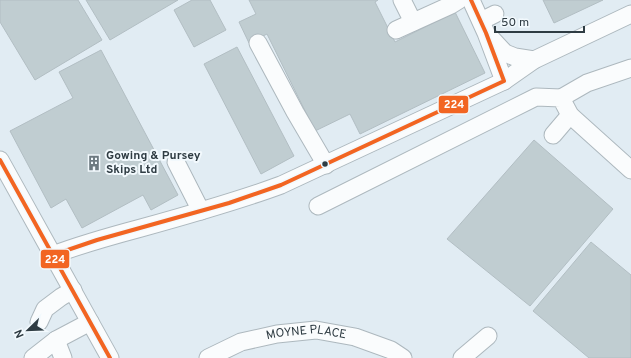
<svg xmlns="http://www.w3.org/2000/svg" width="631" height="358" font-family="Overpass,sans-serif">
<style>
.building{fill:#c0cdd1;stroke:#b2bec3}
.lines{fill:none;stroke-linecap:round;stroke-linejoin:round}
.minor-casing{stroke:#adb8be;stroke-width:19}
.minor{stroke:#fafcfd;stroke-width:17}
.bus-1-casing{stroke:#f2f9fd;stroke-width:7}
.bus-1{stroke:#f26522;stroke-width:4}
.bus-dot{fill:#2f3c43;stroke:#f2f9fd;stroke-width:1.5}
.labels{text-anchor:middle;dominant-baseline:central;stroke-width:4;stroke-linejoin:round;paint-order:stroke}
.poi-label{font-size:12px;font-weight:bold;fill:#2f3c43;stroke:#f2f9fd;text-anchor:start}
.street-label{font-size:12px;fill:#2f3c43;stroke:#f2f9fd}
.line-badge{stroke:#f2f9fd;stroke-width:1.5}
.badge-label{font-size:11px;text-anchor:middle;font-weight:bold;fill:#fff}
</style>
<rect width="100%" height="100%" fill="#e1ecf3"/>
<!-- building -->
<path class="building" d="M0 0H78L102 40 35 80 0 22Z
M86 0H178L110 40Z
M192 0H210L226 30 194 47 174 10Z
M249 0H378L375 2 395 42 455 12 485 73 360 134 350 114 315 131 267 34 249 43 239 22 256 14Z
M543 0H603L554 23Z
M237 47 294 156 261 174 204 64Z
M101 50 178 195 151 210 143 195 82 228 66 199 51 208 10 131 73 98 59 72Z
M534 140 613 209 530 306 447 239Z
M591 242 631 275V358H589L533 311Z"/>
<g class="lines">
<!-- minor casing -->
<g class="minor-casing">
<g id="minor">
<path d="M402 0 413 22"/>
<path d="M471 0 486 33 504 81"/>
<path d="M481 21 495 14"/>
<path d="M396 30 451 5 459 0"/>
<path d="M491 38 505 53 515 57 534 60"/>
<path d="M258 43 295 112 326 165"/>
<path d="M561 98 587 83 631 68"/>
<path d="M553 135 570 115"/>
<path d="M0 160 110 358"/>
<path d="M176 162 201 211"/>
<path d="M318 206 536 97 561 98 570 115 631 170"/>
<path d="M53 255C82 244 111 236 141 228 188 215 235 202 281 185L504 81 534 60 631 14"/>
<path d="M39 322 45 309 61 297 73 290"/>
<path d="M56 340 63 358"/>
<path d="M33 358 56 340 90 322"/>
<path id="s1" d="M208 358 241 342 277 334 316 330 355 337 391 350 403 358"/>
<path d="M462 358 488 336"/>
</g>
</g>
<!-- minor -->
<use href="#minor" class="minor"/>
<!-- bus-1 casing -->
<g class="bus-1-casing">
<path id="bus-1" d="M0 160 110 358
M53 255 97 240 229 203 281 185 504 81 486 33 471 0"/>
</g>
<!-- bus-1 -->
<use href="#bus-1" class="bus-1"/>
</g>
<!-- icons -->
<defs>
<g id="building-bare" transform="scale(1.2)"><path d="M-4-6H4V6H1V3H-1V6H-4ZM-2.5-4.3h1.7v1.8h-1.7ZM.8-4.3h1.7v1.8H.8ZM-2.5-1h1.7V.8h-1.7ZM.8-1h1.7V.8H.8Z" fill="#6d7a81" stroke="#f2f9fd" stroke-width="2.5" paint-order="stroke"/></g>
</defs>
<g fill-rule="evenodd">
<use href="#building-bare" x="94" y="163"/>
</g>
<!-- markers -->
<circle class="bus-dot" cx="325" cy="164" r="3.5"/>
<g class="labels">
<!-- poi labels -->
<g class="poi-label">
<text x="106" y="156">Gowing &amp; Pursey<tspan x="106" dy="14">Skips Ltd</tspan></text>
</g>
<!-- street labels -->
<g class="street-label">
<text stroke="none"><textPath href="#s1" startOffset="103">MOYNE PLACE</textPath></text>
</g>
</g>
<g class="line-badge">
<rect x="438" y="95" width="31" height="19" rx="4" fill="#f26522"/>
<rect x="40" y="249" width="30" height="20" rx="4" fill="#f26522"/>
</g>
<g class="badge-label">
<text x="454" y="108">224</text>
<text x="55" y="263">224</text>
</g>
<!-- north arrow -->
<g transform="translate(28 330) rotate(247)" stroke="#f2f9fd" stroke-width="3" paint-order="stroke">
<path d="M0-3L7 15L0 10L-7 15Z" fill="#2f3c43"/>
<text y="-6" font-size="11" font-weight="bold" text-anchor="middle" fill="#2f3c43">N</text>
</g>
<!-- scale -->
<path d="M495 26v6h89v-6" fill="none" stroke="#2f3c43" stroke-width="2"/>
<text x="501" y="26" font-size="12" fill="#2f3c43" stroke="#f2f9fd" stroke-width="3" paint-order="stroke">50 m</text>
</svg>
